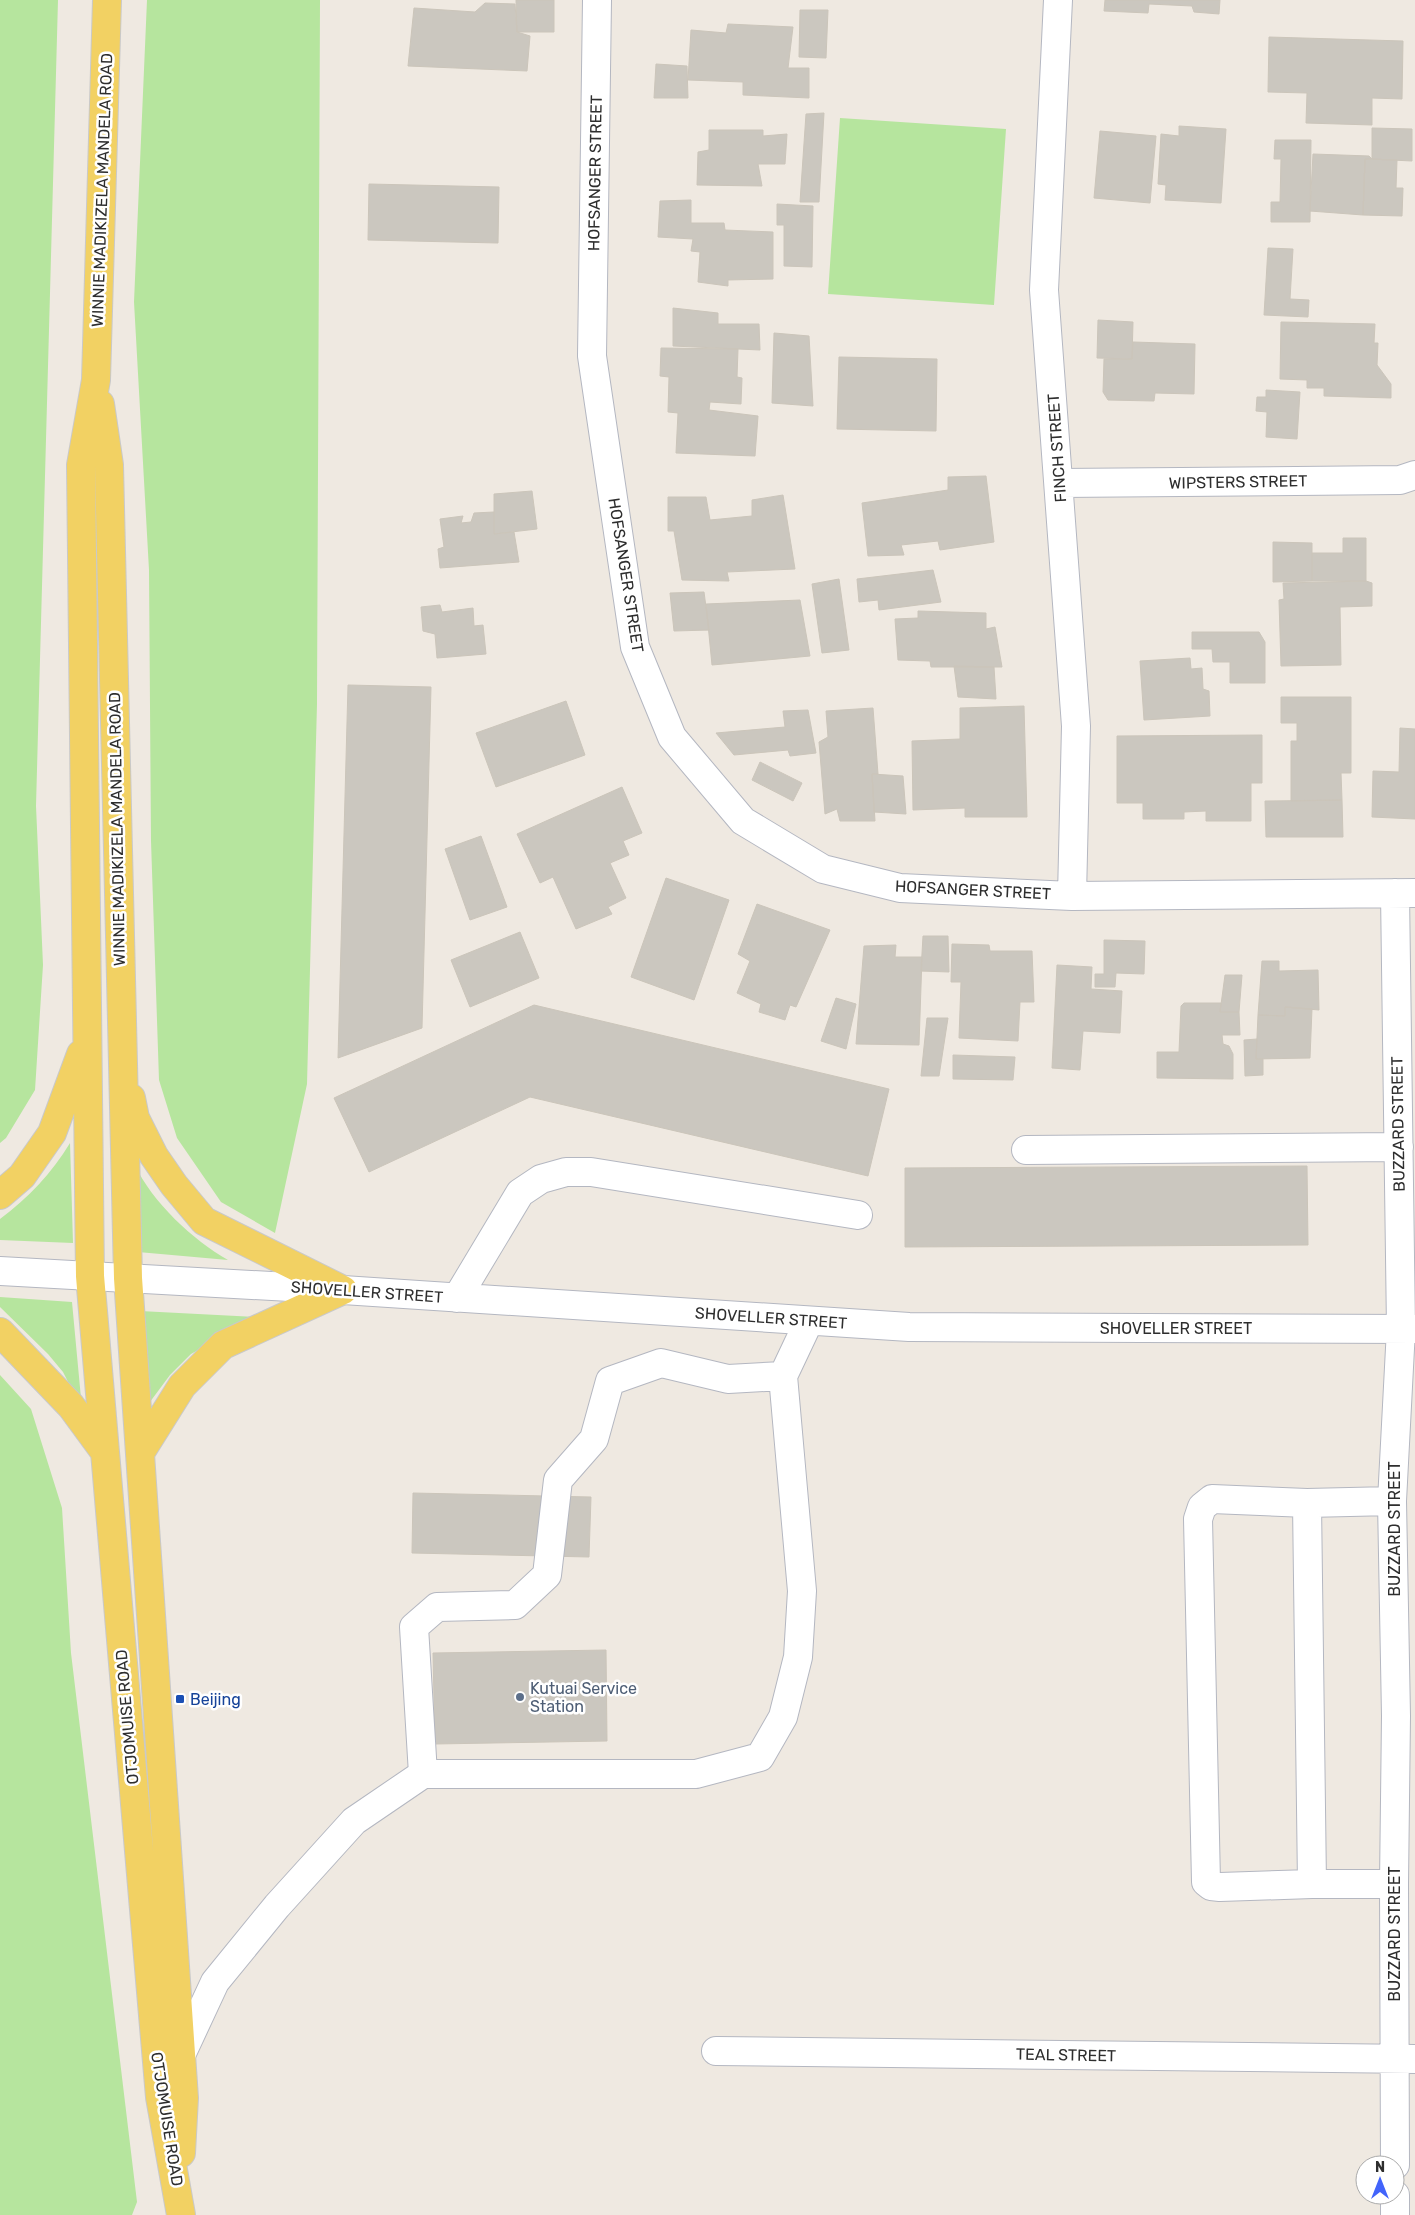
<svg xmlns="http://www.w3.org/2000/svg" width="1415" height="2215" font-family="Rubik,sans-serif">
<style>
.green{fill:#b6e59e}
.building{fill:#cbc7bf;stroke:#cbc5ba}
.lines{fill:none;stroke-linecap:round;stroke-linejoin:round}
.minor-casing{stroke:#b4b7c1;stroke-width:30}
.major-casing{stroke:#c9c9c9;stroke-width:30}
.minor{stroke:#fff;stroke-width:28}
.major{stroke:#f2d163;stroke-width:28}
.service-dot{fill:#5c6f8a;stroke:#fff;stroke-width:2}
.transit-dot{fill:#1a4fb4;stroke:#fff;stroke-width:2}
.labels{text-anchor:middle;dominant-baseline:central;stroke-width:5;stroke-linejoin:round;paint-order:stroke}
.street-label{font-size:16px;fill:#2e2e2e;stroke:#fff}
.service-label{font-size:16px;fill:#4e5e75;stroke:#fff;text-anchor:start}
.transit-label{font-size:16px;fill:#164399;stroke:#fff;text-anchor:start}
</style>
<rect width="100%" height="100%" fill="#efe9e1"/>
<!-- green -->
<path class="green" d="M0 0H58L36 806 43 965 35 1090 6 1138 0 1143Z
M147 0H320L317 704 307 1084 275 1233 221 1202 177 1138 159 1080 151 841 149 570 134 302Z
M840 118 1006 129 994 305 828 294Z
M70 1143 73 1243 0 1240V1219C28 1198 52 1173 70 1143Z
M135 1165C152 1202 193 1240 228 1260L138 1252Z
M0 1297 72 1302 82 1409 63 1372 48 1354 0 1307Z
M140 1311 256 1317 191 1354 170 1375 141 1414Z
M0 1375 31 1409 62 1508 71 1653 137 2202 132 2215H0Z"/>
<!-- building -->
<path class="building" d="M516 0H554V32H517Z
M1105 0H1220L1219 14 1194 12 1192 6 1149 4 1148 13 1104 11Z
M485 3 515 4 517 32 530 36 527 71 408 66 414 8 475 12Z
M800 10H828L826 58 799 57Z
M728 24 793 27 788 68H809V98L743 95V82L688 80 691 30 726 33Z
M1269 37 1403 41 1402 99 1372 98V125L1306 123 1307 93 1268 92Z
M656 64 687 66 688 98H654Z
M824 113 819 202H800L806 114Z
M1179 126 1226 129 1221 203 1165 200 1166 185 1158 184 1161 134 1179 136Z
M1372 128 1412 129V161L1372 159Z
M709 130H763V136L787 134 785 164H758L762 186 697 185 698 152 709 150Z
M1100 131 1156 136 1150 203 1094 198Z
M1275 140H1311L1310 222H1271V202H1280L1281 159H1274Z
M1313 154 1369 156 1372 159H1365L1363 215 1310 211Z
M1365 159 1397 160 1396 188H1403L1402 216 1363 215Z
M369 184 499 187 498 243 368 240Z
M691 200V223H724L725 230 773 232V279L728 280V286L698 282 700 252 691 251 693 239 658 237 660 201Z
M777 204 813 206 812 267 784 266V225H777Z
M1268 248 1293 249 1290 299 1309 300 1308 317 1264 315Z
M673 308 718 313V324H759L760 350 673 346Z
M1098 320 1133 322 1132 359 1097 358Z
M1281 322 1375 324 1374 343H1378L1377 365 1391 384V398L1324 396V388H1307V380L1280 379Z
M774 333 809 336 813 406 772 403Z
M1133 342 1195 344 1194 394 1155 393 1154 401 1108 400 1103 392 1104 359H1132Z
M661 348 738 349 737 377 742 378 741 404 710 402 709 410 758 416 755 456 676 453 678 413 668 412 669 377 660 376Z
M839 357 937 359 936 431 837 429Z
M1266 390 1300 392 1297 439 1266 437 1267 412 1256 411 1257 397H1266Z
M986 476 994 542 940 550 938 541 901 545 904 555 868 556 862 503 948 490V477Z
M532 491 537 529 494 534V494Z
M783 495 795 569 727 572 729 581 682 580 674 531H668V497H706L710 520 752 516V500Z
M494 512V534L514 532 519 562 440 568 438 549 444 547 440 519 463 516 461 523 471 522 474 513Z
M1343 538H1366V581H1312V553H1343Z
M1273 542 1312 543V581L1273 582Z
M933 570 941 602 879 610 878 600 859 602 857 579Z
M839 579 849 650 822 653 812 584Z
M1366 581 1372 583V606L1340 607 1341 665 1281 666 1279 600 1284 599 1283 583Z
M704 592 709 630 674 631 670 593Z
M800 600 810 656 712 665 706 604Z
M440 605 442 612 473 608 474 626 483 625 486 654 437 658 435 634 423 631 421 607Z
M918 611 986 613V629L995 627 1002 667H931L930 661 898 660 895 619 918 618Z
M1192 632H1259L1265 642V683H1230V662H1213L1212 649H1192Z
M1190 658 1191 669 1202 668 1203 689 1209 691 1210 716 1144 720 1140 661Z
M954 666 994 667 996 699 958 697Z
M348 685 431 687 422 1028 338 1058Z
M1281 697H1351V773H1341L1342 800 1291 801V741H1297V723H1281Z
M566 701 585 755 496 787 476 733Z
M1024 706 1027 817H965V808L913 810 912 741 960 739V708Z
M873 708 878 774H872L875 821H840L837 809 825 814 819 742 828 737 826 711Z
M808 710 816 753 790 756 788 750 734 755 716 733 785 727 783 711Z
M1400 728 1415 729V819L1372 817 1373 771 1399 772Z
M1262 735V783H1251V821H1206V811L1184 812V819H1143V803H1117V736Z
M760 762 802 783 793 801 752 780Z
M872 774 903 776 906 814 874 812Z
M622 787 642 833 623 841 629 855 610 863 626 898 608 907 612 914 576 929 553 877 540 883 517 834Z
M1342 800 1343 837H1266L1265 801Z
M481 836 507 907 470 920 445 849Z
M666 878 729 900 694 1000 631 977Z
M757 904 830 930 796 1007 790 1005 785 1020 759 1012 761 1004 737 993 750 961 738 954Z
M520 932 539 978 470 1007 451 960Z
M923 936H948L949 972 921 971Z
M1104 940 1145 941 1144 974 1116 973 1115 987H1095V974H1104Z
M952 944 989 945 990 951H1032L1034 1002H1020L1018 1041 959 1038 961 982H951Z
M896 945 895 957H922L919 1045 856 1044 864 946Z
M1262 961H1279V971L1318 970 1319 1010 1285 1007V1016L1258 1015Z
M1057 965 1092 967 1091 989 1122 991 1120 1033 1083 1031 1080 1070 1052 1068Z
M1225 975H1242L1239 1012H1220Z
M836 998 856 1004 846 1049 821 1041Z
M1184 1003H1221L1220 1012H1239L1240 1035H1222L1223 1044 1229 1046 1233 1054V1079L1157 1078V1052H1179L1181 1006Z
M534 1005 889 1089 868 1176 530 1097 369 1172 334 1098Z
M1285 1007 1312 1009 1310 1058 1256 1059 1258 1015 1285 1016Z
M927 1018H948L939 1076H921Z
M1257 1039 1256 1059H1263V1075L1245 1076 1244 1040Z
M953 1055 1015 1057 1013 1080 953 1079Z
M1307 1166 1308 1245 905 1247V1168Z
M413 1493 591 1497 589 1557 412 1553Z
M606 1650 607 1741 435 1744 433 1653Z"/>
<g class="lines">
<!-- minor casing -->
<g class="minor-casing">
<path id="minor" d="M597 0 592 356 635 647 672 737 743 821 823 869 900 888 1072 896 1415 893
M1058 0 1044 290 1076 726 1072 896
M1060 483 1400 480 1415 475
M1026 1150 1399 1147
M0 1271 343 1290 909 1327 1415 1329
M457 1298 520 1193 541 1179 566 1172H591L858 1215
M783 1376 802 1591 798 1657 783 1717 760 1757 696 1774H423L414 1627 437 1607 515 1605 547 1575 558 1480 594 1439 610 1381 661 1363 728 1379 783 1376 809 1321
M1392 1501 1307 1503 1212 1499 1202 1507 1198 1519 1206 1882 1211 1886 1220 1887 1312 1884H1394
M1307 1503 1312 1884
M716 2051 1415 2059
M181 2055 215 1982 277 1906 354 1821 423 1774
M1395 2165 1394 1884 1396 1716 1392 1501 1401 1329 1395 893
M1395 2195V2215"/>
</g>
<!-- major casing -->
<g class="major-casing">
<path id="major" d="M107 0 96 380 81 465 90 1276 160 2097 181 2215
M100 404 109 465 128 1278 184 2098 181 2153
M131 1098 135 1118 154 1156 174 1185 204 1221 343 1290
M0 1195 22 1176 52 1133 81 1054
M0 1332 71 1406 104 1451
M140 1453 182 1386 223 1345 343 1290"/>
</g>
<!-- minor -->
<use href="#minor" class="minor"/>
<!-- major -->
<use href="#major" class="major"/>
</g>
<!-- markers -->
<circle class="service-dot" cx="520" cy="1697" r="5"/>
<rect class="transit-dot" x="175" y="1694" width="10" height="10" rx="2.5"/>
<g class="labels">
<!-- street labels -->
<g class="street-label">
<text transform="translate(595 173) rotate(-89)">HOFSANGER STREET</text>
<text transform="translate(102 190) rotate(-88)">WINNIE MADIKIZELA MANDELA ROAD</text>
<text transform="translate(1057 448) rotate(-94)">FINCH STREET</text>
<text transform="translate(1238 482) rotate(-1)">WIPSTERS STREET</text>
<text transform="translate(626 575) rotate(81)">HOFSANGER STREET</text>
<text transform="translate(117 829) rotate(-91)">WINNIE MADIKIZELA MANDELA ROAD</text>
<text transform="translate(973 890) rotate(3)">HOFSANGER STREET</text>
<text transform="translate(1398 1124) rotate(-91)">BUZZARD STREET</text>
<text transform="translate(367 1292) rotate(4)">SHOVELLER STREET</text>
<text transform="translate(771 1318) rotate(4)">SHOVELLER STREET</text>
<text x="1176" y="1328">SHOVELLER STREET</text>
<text transform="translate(1394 1529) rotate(-90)">BUZZARD STREET</text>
<text transform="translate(127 1717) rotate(-95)">OTJOMUISE ROAD</text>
<text transform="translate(1394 1934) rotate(-90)">BUZZARD STREET</text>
<text transform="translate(1066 2055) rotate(1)">TEAL STREET</text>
<text transform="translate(167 2119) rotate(81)">OTJOMUISE ROAD</text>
</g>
<!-- service labels -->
<g class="service-label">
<text x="530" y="1688">Kutuai Service<tspan x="530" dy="18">Station</tspan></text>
</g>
<!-- transit labels -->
<g class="transit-label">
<text x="190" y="1699">Beijing</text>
</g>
</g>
<!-- north arrow -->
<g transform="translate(1380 2180)"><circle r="24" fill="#ffffff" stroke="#ababab"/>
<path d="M0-4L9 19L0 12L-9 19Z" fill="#4264fb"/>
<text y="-8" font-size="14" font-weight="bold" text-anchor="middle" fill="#2e2e2e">N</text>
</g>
</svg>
